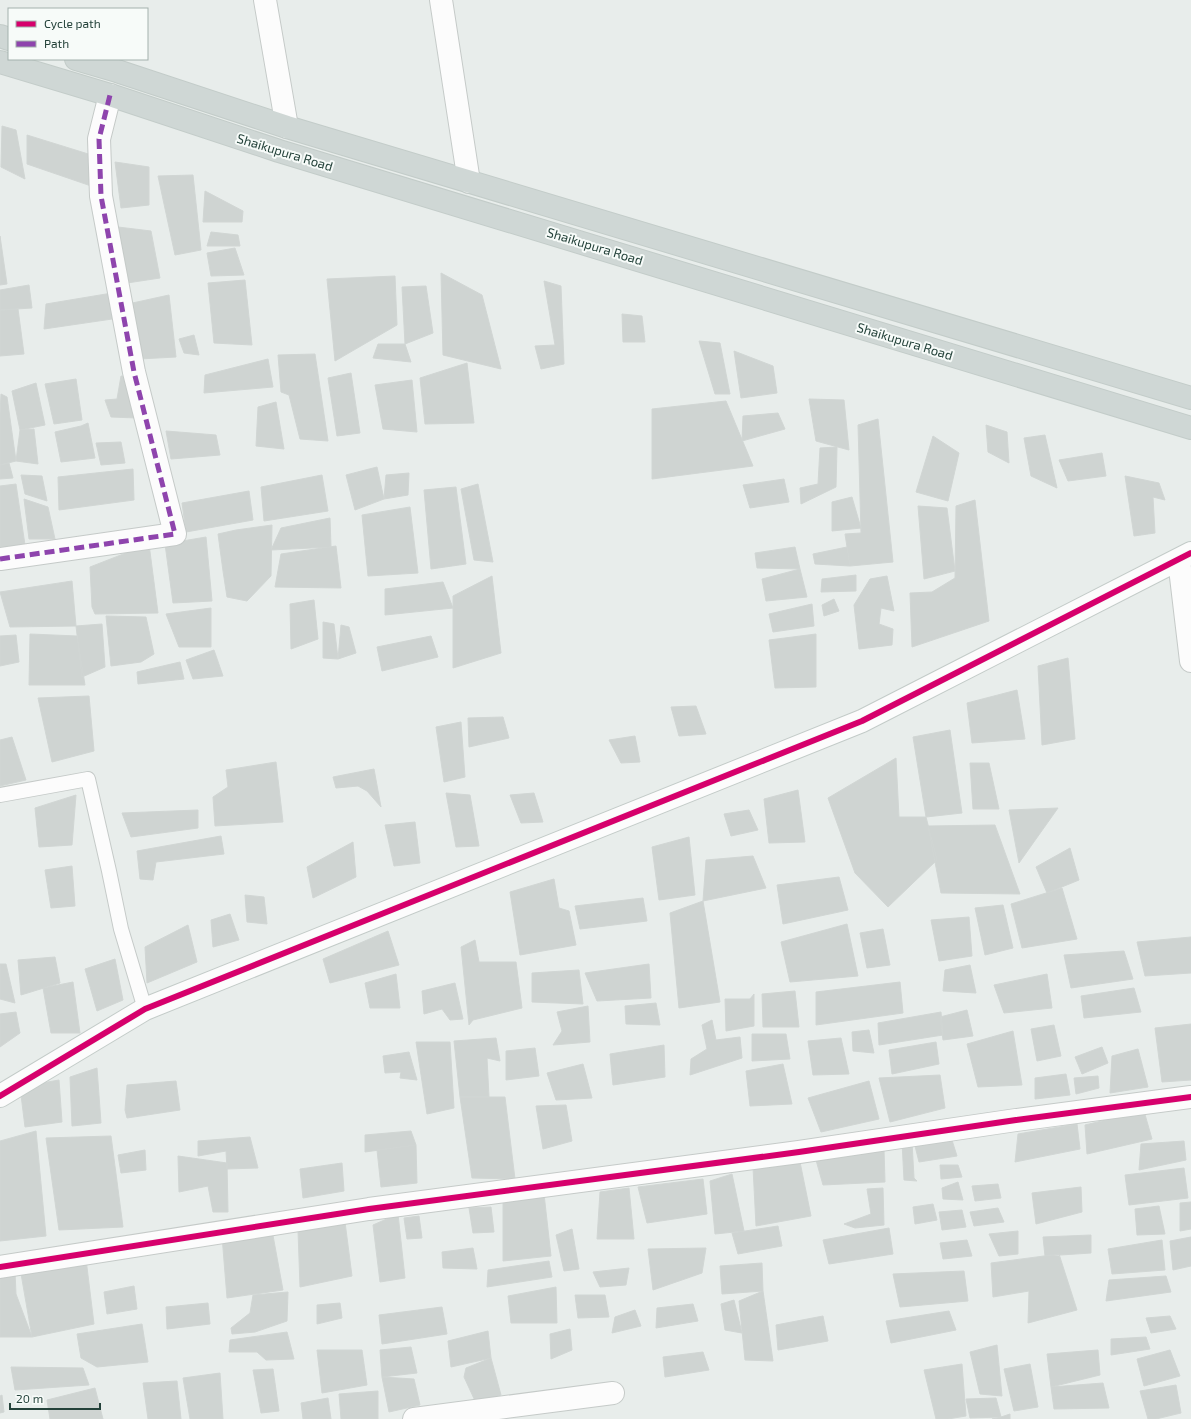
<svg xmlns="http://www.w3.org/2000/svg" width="1191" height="1419" font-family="'Exo 2',sans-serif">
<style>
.building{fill:#cfd4d2;stroke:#d1d6d4}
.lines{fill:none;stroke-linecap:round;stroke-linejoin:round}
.lane-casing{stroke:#c5cac8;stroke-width:16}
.street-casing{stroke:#c5cac8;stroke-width:24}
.secondary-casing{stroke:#c3cbc8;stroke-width:24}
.primary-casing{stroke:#c3ccc9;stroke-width:24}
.lane{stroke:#fcfcfc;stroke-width:14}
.street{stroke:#fcfcfc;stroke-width:22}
.secondary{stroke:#fcfcfc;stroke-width:22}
.primary{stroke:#cfd7d5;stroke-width:22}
.quiet{stroke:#8e44ad;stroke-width:5;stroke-dasharray:10 5;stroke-linecap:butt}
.cycleway-casing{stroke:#f7fbf9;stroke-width:8}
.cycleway{stroke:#d6006c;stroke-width:6}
.labels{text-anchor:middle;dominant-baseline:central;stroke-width:4;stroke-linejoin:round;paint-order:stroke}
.street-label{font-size:13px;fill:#24423a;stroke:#f7fbf9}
</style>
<rect width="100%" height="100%" fill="#e8edeb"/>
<!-- building -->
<path class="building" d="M2 126 16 130 25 179 1 167Z
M27 135 98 157 97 188 27 164Z
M115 162 149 167V205L121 208Z
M193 175 201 250 175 255 158 176Z
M205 191 243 211 242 222H203Z
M118 227 151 231 160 278 127 283Z
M211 232 238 235 240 246H207Z
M0 236 7 284 0 285Z
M235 248 244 275 211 276 207 253Z
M441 273 482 295 501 369 443 355Z
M395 276 397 325 335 361 327 279Z
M245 280 252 345 214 343 208 283Z
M544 281 561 286 564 364 541 369 535 346 555 345Z
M29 285 32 308 0 310V290Z
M426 286 433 333 405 344 402 287Z
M112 293 119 318 44 329 46 304Z
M169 295 176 357 139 359 128 304Z
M18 309 24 354 0 356V310Z
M622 314 642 316 645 342H623Z
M194 335 199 355 184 353 179 339Z
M699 341 720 343 730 394H715Z
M378 344H405L411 362 373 358Z
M734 351 773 366 777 393 741 398Z
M315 354 328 441 300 439 289 395 281 392 278 355Z
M268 359 273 387 204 393 205 375Z
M467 363 474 423 425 424 420 378Z
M351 373 360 433 337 436 328 378Z
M121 376 134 377 137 418 111 417 105 400 117 399Z
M76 379 82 420 54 424 45 384Z
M412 380 417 432 383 429 375 385Z
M36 383 45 425 20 430 12 391Z
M1 394 7 397 16 461 0 465V413Z
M809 399 844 400 849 450 816 441Z
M726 401 753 466 652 479V409Z
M276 402 284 449 256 446 258 407Z
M778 413 785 429 742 441 743 416Z
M878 419 893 562 850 566 845 534 861 533 858 425Z
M88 423 95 458 61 462 55 432 81 426Z
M986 425 1007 432 1009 463 988 452Z
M34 429 38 464 16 461 20 430Z
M166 431 216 435 220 455 171 459Z
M1045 435 1057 488 1031 476 1024 438Z
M933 436 959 453 948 501 916 492Z
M121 442 125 463 101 465 96 443Z
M837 447 836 487 801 504 800 488 818 484 820 448Z
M1102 453 1106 476 1068 481 1059 460Z
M9 463 13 478 0 479V465Z
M377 467 384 499 355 510 346 475Z
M133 469 134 500 59 510 58 477Z
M409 473 408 495 384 499 386 475Z
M21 475 42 476 47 501 25 494Z
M322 475 328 511 264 521 261 487Z
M1125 476 1159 483 1165 500 1153 497 1155 533 1134 536Z
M784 479 789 502 750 508 743 485Z
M16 484 25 545 0 547V486Z
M478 484 493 562 474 560 461 489Z
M456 487 466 564 431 569 424 490Z
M249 491 253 520 186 532 182 503Z
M852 497 861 528 832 531V502Z
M24 499 48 507 55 539H29Z
M975 500 989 621 912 647 910 593 932 592 955 578 956 506Z
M918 506 947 508 955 571 924 579Z
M410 507 418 573 368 576 362 515Z
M330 518 331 547 271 550 281 528Z
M272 525 271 576 247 601 227 597 223 571 218 534 236 530Z
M206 537 212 601 173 603 165 544Z
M149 544 158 613 95 614 92 607 90 567Z
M336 546 341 588 275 587 281 554Z
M795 547 800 569 757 568 755 553Z
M847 547 850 566 815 564 813 554Z
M800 569 807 597 766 601 762 579Z
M856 575V591L821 592 822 579Z
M492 576 501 653 453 668V596Z
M887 576 894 611 881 608 879 624 893 629 892 645 859 649 854 605 870 579Z
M72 581 76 626 10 627 0 592Z
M443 582 453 608 385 615V589Z
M834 599 839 611 824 616 822 605Z
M314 600 318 639 291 649 290 604Z
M812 604 814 626 773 632 769 614Z
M211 608V647H179L166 614Z
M106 616 146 617 154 654 141 662 111 666Z
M323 622 334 624 338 659 323 658Z
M102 624 105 667 82 677 76 626Z
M341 625 349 627 356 653 338 659Z
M30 634 77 636 85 685H29Z
M816 634V687L775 688 769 640Z
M16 635 19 662 0 666V636Z
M431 636 438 657 382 671 377 647Z
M214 650 223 676 193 679 186 660Z
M1068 658 1075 739 1042 745 1038 666Z
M180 662 184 679 138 684 137 672Z
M1017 690 1025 739 972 743 967 703Z
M89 696 94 751 52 762 38 698Z
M696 706 706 734 679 736 671 707Z
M503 717 509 738 469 747 468 718Z
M461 722 465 777 444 782 436 727Z
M950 730 962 813 926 817 913 737Z
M635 736 640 762 621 763 609 740Z
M12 737 26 780 0 786V740Z
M896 758 899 817H926L937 860 888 907 855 873 828 798Z
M276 762 283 822 215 826 213 797 228 787 226 770Z
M970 763H989L999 809H973Z
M374 769 381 807 367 791 358 786 336 788 333 777Z
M798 790 805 842 769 843 764 799Z
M446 793 470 795 479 846 456 847Z
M534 793 543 822 521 823 510 795Z
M76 795 72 845 39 847 35 808Z
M1058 808 1019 863 1009 810Z
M198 810V828L131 837 122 813Z
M749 810 758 830 731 836 724 814Z
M415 822 420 863 394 866 385 825Z
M995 825 1020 894 941 893 928 826Z
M221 836 224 854 156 862 153 880 140 879 137 851Z
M689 837 695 895 659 900 652 847Z
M353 842 356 877 313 898 307 867Z
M1070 848 1079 880 1047 893 1036 867Z
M753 856 766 888 703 901 706 860Z
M72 866 75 906 51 908 45 870Z
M839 877 848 910 783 924 777 885Z
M554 879 559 908 569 911 576 945 520 955 510 892Z
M1062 888 1077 939 1022 948 1011 904Z
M245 895 264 897 267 924 247 922Z
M643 898 647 921 580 929 575 906Z
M703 901 720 1002 679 1008 670 913Z
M1003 905 1013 948 985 955 975 908Z
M230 914 239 940 213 947 211 920Z
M969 917 972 956 939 961 931 920Z
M847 924 858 976 790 982 781 942Z
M188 925 197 962 147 983 145 947Z
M883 929 890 965 867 968 860 933Z
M388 931 399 965 330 983 323 959Z
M1191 937V973L1145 976 1137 942Z
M475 940 479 962H516L522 1008 473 1020 469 1025 461 947Z
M1124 951 1133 979 1071 988 1064 955Z
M55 957 60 983 21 995 18 960Z
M115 959 123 1000 97 1011 85 969Z
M0 964H6L15 1003 0 999Z
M649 964 651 998 597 1001 585 973Z
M970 965 976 993 943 991 945 970Z
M579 970 583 1004 532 1002V973Z
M396 974 400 1008H370L365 983Z
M1047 974 1052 1008 1004 1013 994 985Z
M73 982 80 1033H51L43 988Z
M900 982 903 1013 816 1025V992Z
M455 983 463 1019 450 1020 442 1009 424 1014 422 991Z
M1134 988 1141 1012 1084 1018 1081 996Z
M795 991 799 1027H763L762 994Z
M754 994V1026L726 1031 725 999H750Z
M656 1003 660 1025 626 1024 625 1006Z
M588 1006 590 1042 553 1045 562 1031 557 1012Z
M967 1010 973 1036 943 1040 940 1017Z
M16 1012 20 1033 0 1047V1014Z
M941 1012 943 1035 879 1045 878 1023Z
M712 1020 716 1040 740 1037 742 1058 690 1075 691 1059 707 1049 702 1025Z
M1191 1024V1080L1162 1082 1155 1028Z
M1054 1025 1061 1056 1037 1061 1031 1029Z
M869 1030 874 1053 853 1051 852 1032Z
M1013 1031 1022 1085 978 1087 967 1044Z
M752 1034H786L790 1059 752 1061Z
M496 1038 500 1061 487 1058 489 1097H460L454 1041Z
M841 1038 849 1074 813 1075 808 1041Z
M416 1042H450L454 1108 427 1114Z
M936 1042 939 1064 892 1074 889 1050Z
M664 1045 665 1077 613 1085 610 1054Z
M1102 1047 1108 1063 1082 1074 1075 1057Z
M535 1048 539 1076 506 1080V1051Z
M1138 1049 1148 1087 1110 1093 1112 1056Z
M409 1052 417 1080 400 1078 401 1072 385 1073 383 1056Z
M583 1064 592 1098 556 1100 547 1073Z
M783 1064 792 1104 750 1106 746 1071Z
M97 1068 101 1123 72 1126 70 1077Z
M1066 1074 1070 1095 1035 1099V1078Z
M940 1075 945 1108 890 1122 879 1078Z
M1098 1076 1099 1088 1076 1094 1074 1078Z
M59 1080 62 1122 25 1127 20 1087Z
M176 1081 180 1110 127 1118 125 1110 127 1085Z
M869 1081 879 1119 821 1132 808 1098Z
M460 1097H505L515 1179 472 1178Z
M566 1105 572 1141 543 1149 536 1106Z
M1144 1111 1152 1139 1087 1154 1085 1125Z
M1077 1124 1080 1149 1015 1162 1018 1134Z
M36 1131 46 1236 0 1241V1141Z
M411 1131 416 1145 365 1152V1135Z
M111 1136 123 1227 59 1230 46 1138Z
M250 1137 258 1168 227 1169 226 1151 198 1156V1141Z
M951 1137 957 1156 919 1162 914 1142Z
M1184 1141 1186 1160 1139 1170 1141 1144Z
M902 1142H912L914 1178 917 1181 904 1180Z
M416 1145 417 1183 381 1187 377 1150Z
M145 1150 146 1170 121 1173 118 1155Z
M884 1150 885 1182 823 1185 816 1160Z
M178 1156 227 1163 228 1212H213L208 1186 179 1192Z
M800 1162 811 1216 756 1226 753 1167Z
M342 1163 344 1191 303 1198 300 1169Z
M940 1165H958L962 1177 941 1179Z
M1184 1168 1188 1198 1129 1205 1125 1175Z
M732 1174 744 1231 715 1234 710 1181Z
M703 1179 707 1214 647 1223 638 1187Z
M958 1182 963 1200 943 1199 942 1188Z
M998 1184 1001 1198 975 1201 972 1186Z
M1081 1187 1082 1212 1036 1224 1032 1193Z
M629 1188 634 1239H597L600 1192Z
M883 1188 884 1225 855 1228 844 1224 871 1214 867 1189Z
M544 1194 551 1256 503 1261V1201Z
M1191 1202V1229L1180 1231V1203Z
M933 1204 937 1220 915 1224 913 1207Z
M1159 1206 1165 1234 1137 1235 1135 1209Z
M491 1207 494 1232 473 1233 469 1208Z
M998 1208 1004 1222 974 1226 970 1212Z
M962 1210 966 1227 942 1230 939 1212Z
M398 1214 405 1278 380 1282 373 1225Z
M419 1216 422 1238 407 1239 404 1218Z
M345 1222 352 1276 300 1287 298 1231Z
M778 1226 782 1246 738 1254 732 1233Z
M889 1228 893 1254 829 1264 823 1240Z
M572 1229 579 1269 564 1271 556 1235Z
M272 1230 283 1290 227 1298 222 1236Z
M1018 1231V1254L999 1256 989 1234Z
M1091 1235V1253L1045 1256 1043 1237Z
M1191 1237V1266L1173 1270 1170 1241Z
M967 1240 972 1256 943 1259 940 1243Z
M1162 1240 1165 1270 1112 1274 1108 1249Z
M473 1248 477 1269 443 1268 442 1252Z
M706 1248 702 1273 653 1290 648 1249Z
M1059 1254 1077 1310 1028 1323 1029 1291 993 1297 991 1263Z
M86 1259 94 1324 32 1337 20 1268Z
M549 1261 552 1277 487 1287 488 1270Z
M762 1263 763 1291 722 1294 720 1266Z
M629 1268 626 1285 600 1287 593 1272Z
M964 1271 968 1301 900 1307 893 1274Z
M15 1272 16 1294 32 1337H0V1276Z
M1166 1276 1171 1292 1106 1301 1109 1280Z
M134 1286 137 1309 107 1314 104 1292Z
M556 1287 557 1323H511L508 1296Z
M763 1291 773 1361 745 1360 739 1301Z
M288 1292 287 1321 255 1332 232 1334 231 1328 250 1313 253 1295Z
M575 1295H605L609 1317 578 1318Z
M734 1300 742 1333 725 1330 721 1304Z
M208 1303 210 1324 167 1329 166 1307Z
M340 1303 342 1318 317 1324V1305Z
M693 1304 698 1321 656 1328 657 1308Z
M442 1307 447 1334 382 1344 379 1315Z
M635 1310 641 1326 612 1333 615 1317Z
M949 1311 956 1330 891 1343 886 1321Z
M823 1316 828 1341 778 1350 776 1325Z
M1170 1316 1176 1329 1151 1333 1146 1318Z
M142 1324 148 1362 97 1367 81 1358 77 1334Z
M570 1329 572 1350 551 1359 550 1334Z
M488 1331 491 1358 451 1367 448 1341Z
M287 1332 294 1359 266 1360 257 1352H229L230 1340Z
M1146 1337 1150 1349 1111 1355V1339Z
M997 1345 1002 1396 980 1394 970 1352Z
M411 1347 417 1373 382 1377 380 1350Z
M317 1350H362L367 1385 322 1393Z
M1098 1350 1100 1375 1051 1387 1047 1354Z
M1170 1350 1180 1376 1144 1386 1137 1359Z
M703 1352 709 1370 665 1377 663 1357Z
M491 1358 501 1395 476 1403 464 1377 466 1368Z
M962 1364 966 1416 948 1419H936L924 1370Z
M1030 1364 1038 1407 1014 1411 1004 1369Z
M11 1367 83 1368 89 1385 15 1390Z
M273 1369 279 1411 261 1413 253 1370Z
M220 1373 223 1419H190L183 1378Z
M382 1377 414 1379 420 1405 389 1412Z
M177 1381 181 1419H148L143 1383Z
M1103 1383 1109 1408 1054 1409 1051 1387Z
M1176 1385 1181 1413 1156 1419H1148L1140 1391Z
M95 1388 103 1419H50L47 1400Z
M378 1391V1419H341L339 1394Z
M2 1395 4 1412 0 1413V1396Z
M328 1398 331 1419H303L301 1403Z
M996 1398 1001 1417 970 1418 966 1399Z
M1010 1414V1419H992L1001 1417Z"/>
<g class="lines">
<!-- lane casing -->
<g class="lane-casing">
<path id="lane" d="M0 795 88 779 109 871 121 929 145 1009"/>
</g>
<!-- street casing -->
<g class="street-casing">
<path id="street" d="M265 0 287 127
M441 0 469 182
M0 559 175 534 134 372 101 196 99 139 110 95
M1179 560 1191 661
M0 1267 369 1209 799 1152 1016 1120 1191 1097
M414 1419 613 1393"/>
</g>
<!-- secondary casing -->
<g class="secondary-casing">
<path id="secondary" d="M0 1096 145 1009 862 721 1191 553"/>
</g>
<!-- primary casing -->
<g class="primary-casing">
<path id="primary" d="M0 36 9 39
M76 59 117 71 287 127 1191 398
M0 62 110 95 279 151 1191 428"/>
</g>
<!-- lane -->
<use href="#lane" class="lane"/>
<!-- street -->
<use href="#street" class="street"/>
<!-- secondary -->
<use href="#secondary" class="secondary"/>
<!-- primary -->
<use href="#primary" class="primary"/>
<!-- quiet -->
<path class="quiet" d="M0 559 175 534 134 372 101 196 99 139 110 95"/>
<!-- cycleway casing -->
<g class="cycleway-casing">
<path id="cycleway" d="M0 1096 145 1009 862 721 1191 553
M0 1267 369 1209 799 1152 1016 1120 1191 1097"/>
</g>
<!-- cycleway -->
<use href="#cycleway" class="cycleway"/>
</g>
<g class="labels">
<!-- street labels -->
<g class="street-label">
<text transform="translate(285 152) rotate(17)">Shaikupura Road</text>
<text transform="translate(595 246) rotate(17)">Shaikupura Road</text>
<text transform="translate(905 341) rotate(17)">Shaikupura Road</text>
</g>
</g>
<!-- legend -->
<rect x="8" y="8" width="140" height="52" fill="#f7fbf9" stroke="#a3b1ad"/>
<rect x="16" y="21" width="20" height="6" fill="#d6006c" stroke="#a3b1ad"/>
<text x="44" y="28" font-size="12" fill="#24423a">Cycle path</text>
<rect x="16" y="41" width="20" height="6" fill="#8e44ad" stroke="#a3b1ad"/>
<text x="44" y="48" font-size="12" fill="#24423a">Path</text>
<!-- scale -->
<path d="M10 1403v6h90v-6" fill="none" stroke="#24423a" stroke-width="2"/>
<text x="16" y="1403" font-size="12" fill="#24423a" stroke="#f7fbf9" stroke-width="3" paint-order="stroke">20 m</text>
</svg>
